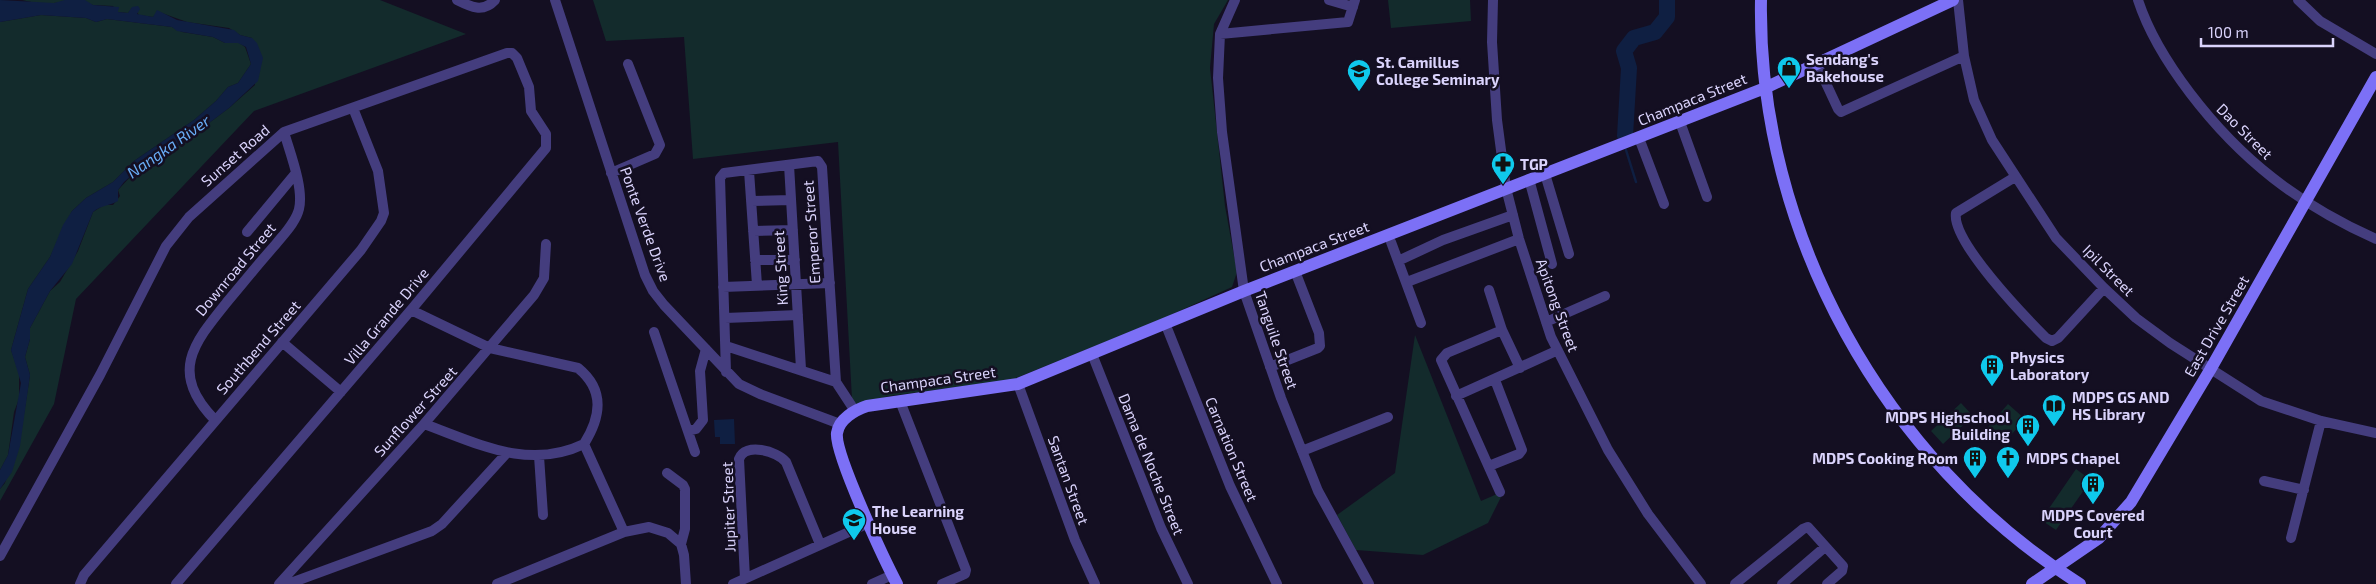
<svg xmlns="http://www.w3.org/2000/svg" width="2376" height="584" font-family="'Exo 2',sans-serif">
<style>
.green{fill:#132b2c}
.water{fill:#0f1f42}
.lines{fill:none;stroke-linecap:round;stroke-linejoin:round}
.stream{stroke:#0f1f42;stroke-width:2.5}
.river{stroke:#0f1f42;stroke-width:16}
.street{stroke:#443d7e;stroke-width:10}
.secondary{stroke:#7c70f6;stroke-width:12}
.labels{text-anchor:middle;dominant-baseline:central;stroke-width:5;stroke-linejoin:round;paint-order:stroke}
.poi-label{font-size:15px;font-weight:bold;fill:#dad3fc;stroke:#140f22;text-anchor:start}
.street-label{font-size:15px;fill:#dad3fc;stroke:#140f22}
.water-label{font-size:16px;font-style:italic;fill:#68acf5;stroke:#140f22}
</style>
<rect width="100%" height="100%" fill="#140f22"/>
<!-- green -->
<path class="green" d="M22 0H380L466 34 254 111 76 299 54 404 0 501V489L5 483 22 427 30 375 25 357 30 339V328L50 291 60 282 78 251 93 212 104 205H113L120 196 118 190 132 175 149 168 155 159 181 144 229 108 255 85 252 38 240 35 229 28 187 22 159 12 153 17 139 15 133 7 128 13 118 12 113 6 93 5C83 0 66 2 54 3 46 5 30 2 22 0Z
M593 0H1228L1214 24 1210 68 1225 206 1237 272 1232 287 1164 318 1011 380 889 396 857 406 852 399 838 142 693 159 684 37 606 41Z
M1388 0H1470L1471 21 1391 28Z
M41 15 86 18 96 22 107 19 172 27 182 32 213 37 225 43 238 42 245 47 251 64 238 83 228 87 216 101 194 120 134 161 113 182 86 198 72 211 50 257 28 289 11 350 19 373V399L14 412 8 455 0 470V22Z
M1415 335 1481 501 1504 491 1488 523 1423 555 1356 550 1337 515 1395 473Z
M1961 403 1973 416 1943 444 1931 431Z
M2008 404 2025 419 2005 442 1988 427Z
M2076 469 2091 480 2056 530 2041 520Z"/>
<!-- water -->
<path class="water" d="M0 0 54 3 65 0H85L93 5 119 7 118 12 128 13 132 7 138 6 140 9 137 14 153 17 157 10 177 20 234 30 240 35 252 38 257 43 263 58 258 81 229 108 181 144 155 159 149 168 132 175 124 182 118 190V201C110 206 101 205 93 212L72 264 50 291 30 328V339L25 357 30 375 20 446 12 472 0 489V470L8 455 21 383 11 350 28 289 50 257 63 225 72 211 86 198 113 182 134 161 194 120 216 101 228 87 238 83 251 64 246 47 238 43H225L213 37 177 31 172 27 107 19 96 22 86 18 41 15 0 22Z
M734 419 735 444H720V437H715L714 420Z"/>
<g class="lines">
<!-- stream -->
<path class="stream" d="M1626 150 1636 182"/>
<!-- river -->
<path class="river" d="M1625 136 1629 68 1624 51 1634 38 1655 32 1667 17V0"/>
<!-- street -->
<path class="street" d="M457 0C471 7 483 13 495 0
M555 0 645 275 653 291 664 305 739 384 760 394 840 424
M1235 0 1220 34 1218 78 1222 132 1244 291 1281 398 1318 491 1369 584
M1329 0 1353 7
M1493 0 1492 42 1497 120 1506 188 1519 239 1551 337 1608 450 1648 514 1701 584
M1958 0 1964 56 1974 100 1992 140 2056 238 2104 288 2136 318 2170 343 2261 401 2321 421 2376 433
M2138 0C2149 34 2168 64 2190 93 2241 160 2298 204 2376 239
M2298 0 2320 21 2376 54
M1220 34 1348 22 1355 0
M1817 64 1838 109 1841 112 1964 56
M1680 122 1707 197
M1639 138 1664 204
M789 165 801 369
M749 171 757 285
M611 173 655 154 660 145 628 64
M1545 174 1569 254
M2015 177 1956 213C1951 241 2026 318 2046 338L2052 341 2058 338 2104 288
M1529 179 1552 264
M751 201 791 200
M753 231 793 230
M247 232 296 173
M1391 242 1421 323
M755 260H795
M1398 261 1443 240 1513 215
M1407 282 1519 239
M723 287 830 283
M1489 290 1502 330 1520 368
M411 310 490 348 578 368C605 390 601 417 584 444 528 471 477 443 424 424
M725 318 798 315
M1546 322 1605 296
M1165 323 1230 486 1277 584
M654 332 695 452
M282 342 341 392
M726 346 836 382
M1092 354 1161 528 1188 584
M1270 367 1318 348 1320 346 1319 333 1295 271
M726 372 720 178 724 173 818 161 822 167 836 382 855 411
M1018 384 1075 540 1095 584
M1456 396 1556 351
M900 401 966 570 965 574 942 584
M215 420C169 373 193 344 227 302 243 283 259 263 276 244 284 234 296 222 299 209 304 188 290 153 284 132
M688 431 696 429 703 420 700 371 706 349
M584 444 624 532
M1302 451 1388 417
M539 456 543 515
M1489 466 1519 454 1522 450 1495 380
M667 473 683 485 685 489V529L681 544
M2264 481 2304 490
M1500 492 1441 360 1447 353 1502 330
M2291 538 2321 421
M0 556 100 375 166 246 189 217 284 132 507 53H512L517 58 529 87 531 111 546 134V148L411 310 176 584
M745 578 739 459C745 442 777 451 786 462L820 544
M80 584 84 575 361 250 381 221 384 213 378 171 353 108
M279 584 424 424 534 295 544 278 546 244
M288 584 432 531 442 524 506 454
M497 584 624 532 649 527 668 533 681 544 684 555 686 584
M733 584 869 523
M872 584 892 575
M1735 584 1803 529 1808 527 1843 566 1842 571 1827 584
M1782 584 1825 547"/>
<!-- secondary -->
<path class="secondary" d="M1761 0C1757 232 1884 461 2080 584
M897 584C885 561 834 453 837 433 839 419 855 410 867 406L1018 384 1244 291 1765 88 1953 0
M2032 584 2099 538 2131 502 2210 370 2376 77"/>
</g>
<!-- icons -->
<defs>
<g id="shop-pin" transform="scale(1.25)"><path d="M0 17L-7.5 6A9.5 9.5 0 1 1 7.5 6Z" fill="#0fc9ec" stroke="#140f22"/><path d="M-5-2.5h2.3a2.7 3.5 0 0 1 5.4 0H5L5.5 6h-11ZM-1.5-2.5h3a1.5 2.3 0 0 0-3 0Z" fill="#111"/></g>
<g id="university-pin" transform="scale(1.25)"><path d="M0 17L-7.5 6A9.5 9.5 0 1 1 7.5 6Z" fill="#0fc9ec" stroke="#140f22"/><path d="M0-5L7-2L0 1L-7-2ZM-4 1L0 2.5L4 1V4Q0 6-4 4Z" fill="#111"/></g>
<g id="pharmacy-pin" transform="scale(1.25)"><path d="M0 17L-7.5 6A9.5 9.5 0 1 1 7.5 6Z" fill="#0fc9ec" stroke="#140f22"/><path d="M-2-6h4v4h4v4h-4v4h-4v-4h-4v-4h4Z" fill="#111"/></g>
<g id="building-pin" transform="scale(1.25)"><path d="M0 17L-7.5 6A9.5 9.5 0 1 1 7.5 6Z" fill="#0fc9ec" stroke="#140f22"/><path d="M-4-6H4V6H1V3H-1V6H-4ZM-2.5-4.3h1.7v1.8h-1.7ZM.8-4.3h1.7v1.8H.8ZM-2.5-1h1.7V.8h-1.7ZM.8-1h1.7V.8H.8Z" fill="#111"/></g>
<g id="library-pin" transform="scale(1.25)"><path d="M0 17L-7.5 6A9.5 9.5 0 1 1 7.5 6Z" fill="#0fc9ec" stroke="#140f22"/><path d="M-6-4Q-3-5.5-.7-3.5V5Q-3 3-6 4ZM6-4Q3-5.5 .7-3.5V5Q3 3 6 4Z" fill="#111"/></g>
<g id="church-pin" transform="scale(1.25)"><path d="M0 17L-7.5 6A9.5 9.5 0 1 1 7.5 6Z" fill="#0fc9ec" stroke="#140f22"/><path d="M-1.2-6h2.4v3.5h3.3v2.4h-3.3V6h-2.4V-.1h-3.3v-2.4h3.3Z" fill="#111"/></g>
<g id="school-pin" transform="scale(1.25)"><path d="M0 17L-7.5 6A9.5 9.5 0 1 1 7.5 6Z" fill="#0fc9ec" stroke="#140f22"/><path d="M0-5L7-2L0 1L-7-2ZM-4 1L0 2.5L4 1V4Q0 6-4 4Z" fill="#111"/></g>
</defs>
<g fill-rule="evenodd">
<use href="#shop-pin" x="1789" y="68"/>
<use href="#university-pin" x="1359" y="71"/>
<use href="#pharmacy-pin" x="1503" y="164"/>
<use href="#building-pin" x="1992" y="366"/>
<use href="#library-pin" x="2054" y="406"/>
<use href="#building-pin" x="2028" y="426"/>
<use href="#building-pin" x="1975" y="458"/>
<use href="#church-pin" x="2008" y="458"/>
<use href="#building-pin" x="2093" y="484"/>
<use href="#school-pin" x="854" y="520"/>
</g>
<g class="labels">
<!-- poi labels -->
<g class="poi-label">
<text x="1806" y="59">Sendang's<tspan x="1806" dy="17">Bakehouse</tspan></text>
<text x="1376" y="62">St. Camillus<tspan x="1376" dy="17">College Seminary</tspan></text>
<text x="1520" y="164">TGP</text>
<text x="2010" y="357">Physics<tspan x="2010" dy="17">Laboratory</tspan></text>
<text x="2072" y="397">MDPS GS AND<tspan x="2072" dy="17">HS Library</tspan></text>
<text x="2010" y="417" text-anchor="end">MDPS Highschool<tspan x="2010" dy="17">Building</tspan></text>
<text x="1958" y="458" text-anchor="end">MDPS Cooking Room</text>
<text x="2026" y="458">MDPS Chapel</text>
<text x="872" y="511">The Learning<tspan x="872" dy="17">House</tspan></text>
<text x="2093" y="515" text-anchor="middle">MDPS Covered<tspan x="2093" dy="17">Court</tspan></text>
</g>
<!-- street labels -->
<g class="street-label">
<text transform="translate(1692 99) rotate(-22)">Champaca Street</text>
<text transform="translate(2245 131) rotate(45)">Dao Street</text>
<text transform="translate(235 155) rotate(-41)">Sunset Road</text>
<text transform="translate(646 224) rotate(70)">Ponte Verde Drive</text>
<text transform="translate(811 232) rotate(-94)">Emperor Street</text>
<text transform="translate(1314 246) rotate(-21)">Champaca Street</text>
<text transform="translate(780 268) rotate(-93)">King Street</text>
<text transform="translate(235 269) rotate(-50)">Downroad Street</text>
<text transform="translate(2109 270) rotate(45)">Ipil Street</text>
<text transform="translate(1558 305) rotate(70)">Apitong Street</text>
<text transform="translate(386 316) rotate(-50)">Villa Grande Drive</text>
<text transform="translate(2216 326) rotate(-60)">East Drive Street</text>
<text transform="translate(1277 340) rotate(71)">Tanguile Street</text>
<text transform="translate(258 347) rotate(-49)">Southbend Street</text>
<text transform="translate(938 379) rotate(-8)">Champaca Street</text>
<text transform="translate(415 411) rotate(-48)">Sunflower Street</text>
<text transform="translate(1232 449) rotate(67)">Carnation Street</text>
<text transform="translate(1152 464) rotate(68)">Dama de Noche Street</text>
<text transform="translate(1069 480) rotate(70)">Santan Street</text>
<text transform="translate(728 507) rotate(-92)">Jupiter Street</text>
</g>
<!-- water labels -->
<g class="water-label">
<text transform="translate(168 146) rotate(-35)">Nangka River</text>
</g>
</g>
<!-- scale -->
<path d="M2201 38v8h132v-8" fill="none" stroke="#dad3fc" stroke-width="2.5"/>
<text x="2208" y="38" font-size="15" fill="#dad3fc" stroke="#140f22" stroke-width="4" paint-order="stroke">100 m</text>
</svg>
